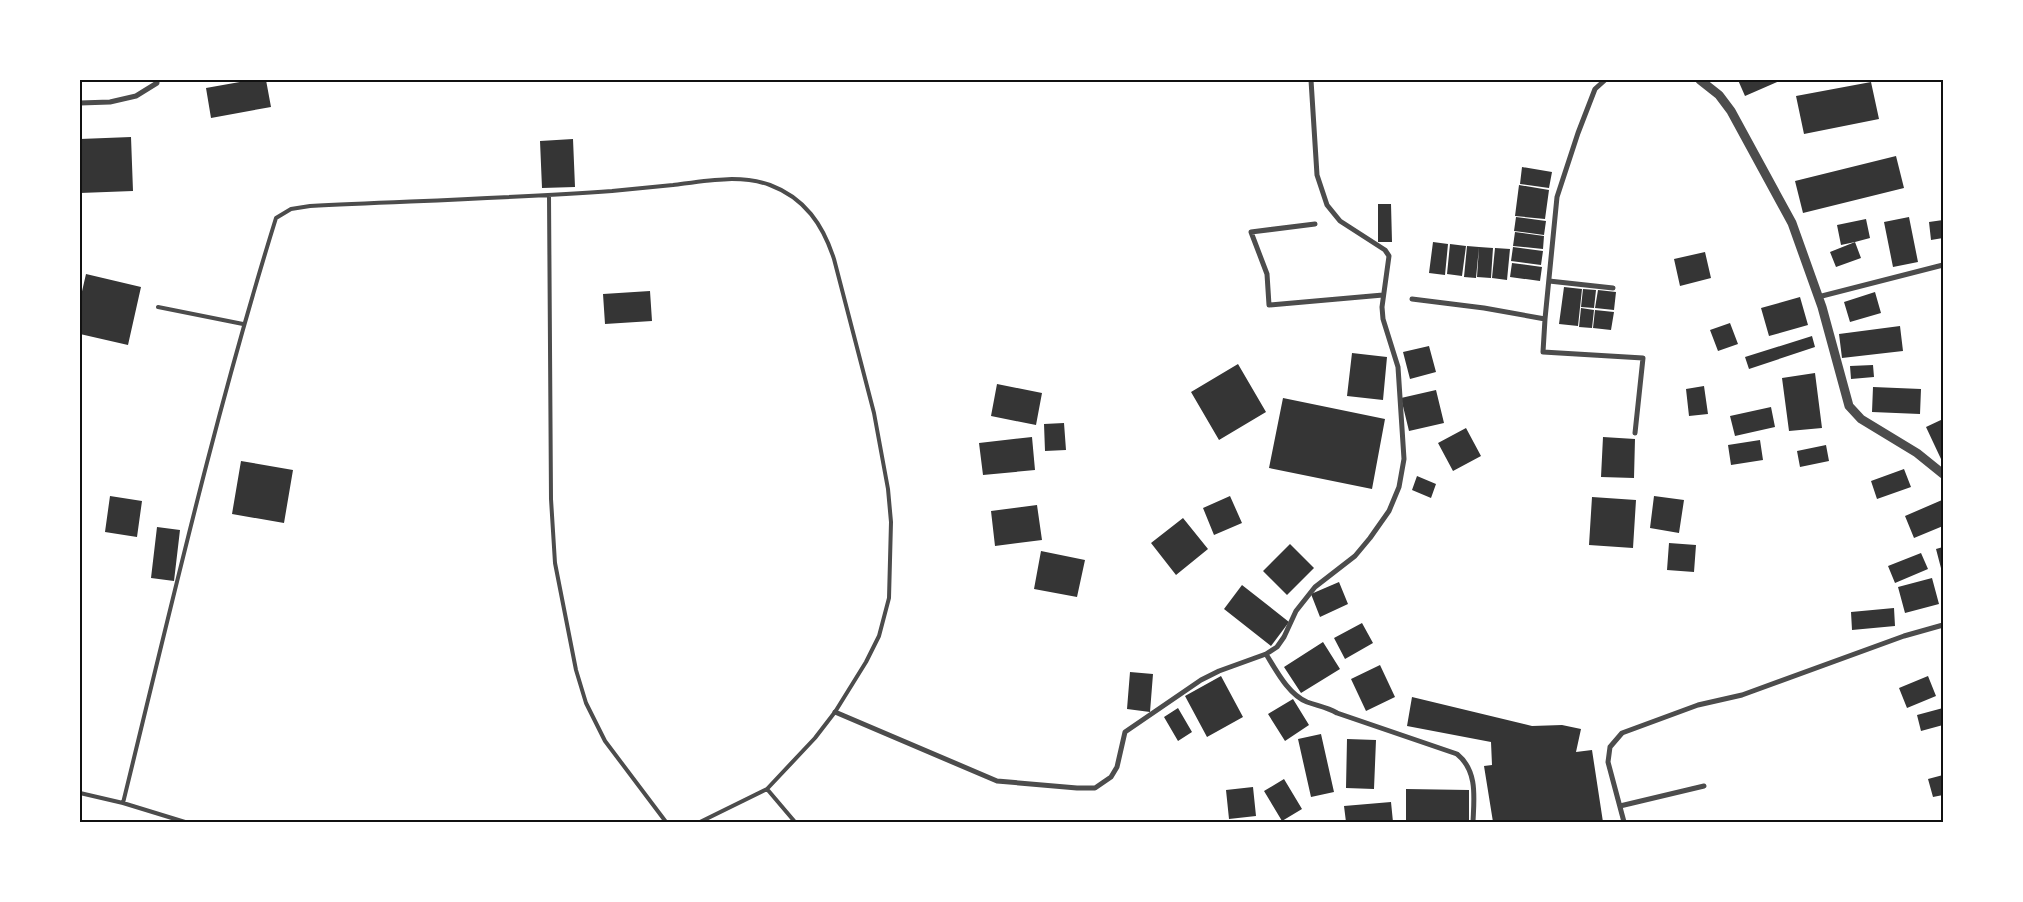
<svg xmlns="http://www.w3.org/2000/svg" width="2023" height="902" font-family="Cabin,sans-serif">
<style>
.building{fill:#353535}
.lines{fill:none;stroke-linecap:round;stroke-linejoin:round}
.service{stroke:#4c4c4c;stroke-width:4}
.minor{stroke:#4c4c4c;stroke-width:5}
.tertiary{stroke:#4c4c4c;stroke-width:9}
.neatline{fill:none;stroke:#111;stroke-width:2}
</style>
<rect width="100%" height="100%" fill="#fff"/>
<!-- building -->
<path class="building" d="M251 80H266L271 107 211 118 206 88Z
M1738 80H1782L1745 96Z
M1871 82 1879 119 1804 134 1796 96Z
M131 137 133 191 80 193V139Z
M573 139 575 187 542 188 540 141Z
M1896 156 1904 188 1803 213 1795 181Z
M1522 167 1552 172 1549 188 1520 184Z
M1519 185 1549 190 1545 219 1515 216Z
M1378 204H1391L1392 242H1378Z
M1516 217 1546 221 1544 235 1514 231Z
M1909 217 1918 262 1893 267 1884 222Z
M1866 219 1870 238 1855 242 1861 258 1836 267 1830 252 1855 242 1841 245 1837 225Z
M1943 220V238L1931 240 1929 222Z
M1515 232 1544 236 1543 249 1513 246Z
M1433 242 1448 244 1445 275 1429 273Z
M1450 244 1466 246 1462 276 1447 274Z
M1467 246 1479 247 1476 278 1464 277Z
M1479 247 1493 248 1491 278 1477 277Z
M1513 247 1543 251 1541 265 1511 261Z
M1495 248 1510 249 1507 280 1492 278Z
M1705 252 1711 278 1680 286 1674 259Z
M1512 263 1542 267 1540 281 1510 277Z
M86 274 141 287 128 345 80 334V300Z
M1564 287 1582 289 1578 326 1559 324Z
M1583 289 1596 290 1594 308 1581 307Z
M1598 290 1616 292 1614 310 1595 308Z
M650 291 652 321 605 324 603 294Z
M1875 292 1881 313 1850 322 1844 302Z
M1800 297 1808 325 1769 336 1761 308Z
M1581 308 1594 310 1592 328 1579 327Z
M1595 310 1614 312 1611 330 1593 328Z
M1730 323 1738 344 1718 351 1710 330Z
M1900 326 1903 351 1842 358 1839 334Z
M1812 336 1815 347 1749 369 1745 357Z
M1429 346 1436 372 1410 379 1403 352Z
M1352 353 1387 357 1383 400 1347 396Z
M1238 364 1266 412 1219 440 1191 392Z
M1873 365 1874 377 1851 379 1850 366Z
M1815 373 1822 428 1789 431 1782 378Z
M997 384 1042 393 1036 425 991 416Z
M1704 386 1708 414 1689 416 1686 389Z
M1873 387 1921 389 1920 414 1872 412Z
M1436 390 1444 423 1409 431 1401 398Z
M1283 398 1385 419 1372 489 1269 468Z
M1771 407 1775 427 1735 436 1730 416Z
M1943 419V458L1941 459 1926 427Z
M1064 423 1066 450 1045 451 1044 424Z
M1466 428 1481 456 1453 471 1438 443Z
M1032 437 1035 470 983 475 979 443Z
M1603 437 1635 439 1634 478 1601 477Z
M1760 440 1763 460 1731 465 1728 445Z
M1826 445 1829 461 1800 467 1797 451Z
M241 461 293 470 284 523 232 514Z
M1904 469 1911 487 1877 499 1871 481Z
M1417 476 1436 484 1431 498 1412 490Z
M110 496 142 501 137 537 105 532Z
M1230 496 1242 523 1214 535 1203 508Z
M1654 496 1684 500 1679 533 1650 528Z
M1592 497 1636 500 1633 548 1589 545Z
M1942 500 1943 526 1914 538 1905 516Z
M1037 505 1042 540 995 546 991 511Z
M1183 518 1208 549 1176 575 1151 543Z
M157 527 180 530 174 581 151 578Z
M1669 543 1696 545 1694 572 1667 570Z
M1290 544 1314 568 1287 595 1263 571Z
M1943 547V572H1942L1936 549Z
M1041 551 1085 560 1077 597 1034 589Z
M1921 553 1928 569 1895 583 1888 566Z
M1932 578 1939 604 1905 613 1898 587Z
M1339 582 1348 604 1320 617 1311 594Z
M1242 585 1289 622 1271 646 1224 609Z
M1894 608 1895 626 1852 630 1851 612Z
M1362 623 1373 643 1345 659 1334 638Z
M1323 642 1340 669 1301 693 1284 667Z
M1380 665 1395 697 1366 711 1351 679Z
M1130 672 1153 674 1150 712 1127 709Z
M1221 676 1243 717 1207 737 1185 696Z
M1928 676 1936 696 1907 708 1899 688Z
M1412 697 1532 726 1562 725 1581 729 1576 752 1592 750 1603 822H1493L1484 766 1492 765 1491 742 1407 726Z
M1293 699 1309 725 1285 741 1268 714Z
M1178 708 1192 732 1178 741 1164 717Z
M1943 708V725L1921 731 1917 715Z
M1321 734 1334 792 1311 797 1298 739Z
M1347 739 1376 740 1374 789 1346 788Z
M1943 775V795L1933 797 1928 779Z
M1284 779 1302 809 1282 821 1264 791Z
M1253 787 1256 816 1229 819 1226 790Z
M1406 789 1469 790V822H1406Z
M1391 802 1393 822H1346L1344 806Z"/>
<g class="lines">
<!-- service -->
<path class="service" d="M549 195 551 499 555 563 576 670 586 703 605 741 666 822
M158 307 243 324
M767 789 795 822
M80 793 123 803 185 822
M123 803C171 607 216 411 276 218L291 209 310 206C411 201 512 198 612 191 632 189 652 187 673 185 704 181 740 174 770 185 805 198 823 225 834 259L874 413 888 489 891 522 889 598 879 636 866 662 835 712 815 738 767 789 700 822"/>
<!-- minor -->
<path class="minor" d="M80 103 110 102 136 96 157 83V80
M1315 224 1251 232 1267 274 1269 305 1383 295
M1549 281 1613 288
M1818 297 1943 265
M1412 299 1484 308 1545 319 1557 197 1578 133 1595 89 1605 80
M1545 319 1543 352 1643 358 1635 433
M1266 654C1276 670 1288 694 1307 702 1318 706 1327 707 1337 713L1457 754C1478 771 1474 798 1473 822
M835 712 997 781 1077 788H1095L1111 777 1117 767 1125 732 1201 680 1219 671 1266 654 1277 647 1284 637 1296 611 1315 587 1355 556 1370 538 1389 511 1399 487 1404 459 1398 367 1383 319 1382 307 1389 256 1385 250 1340 221 1327 205 1317 175 1311 80
M1620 806 1704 786
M1624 822 1608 762 1610 747 1622 733 1698 705 1742 695 1904 636 1943 625"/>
<!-- tertiary -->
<path class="tertiary" d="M1700 80 1719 95 1731 111 1792 223 1822 307 1849 406 1861 419 1917 453 1943 474"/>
</g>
<!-- border -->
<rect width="2023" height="902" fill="none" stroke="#ffffff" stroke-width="162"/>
<rect x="81" y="81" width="1861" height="740" class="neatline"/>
</svg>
